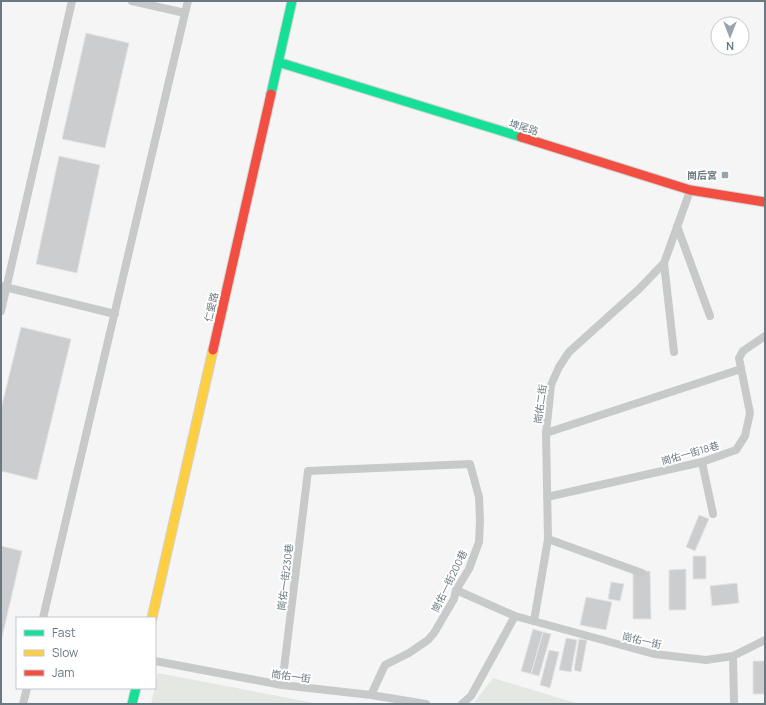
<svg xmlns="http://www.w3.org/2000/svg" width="766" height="705" font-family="Manrope,'Noto Sans TC',sans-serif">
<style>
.green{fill:#e4e7e2}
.building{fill:#cccdce;stroke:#e4e4e4}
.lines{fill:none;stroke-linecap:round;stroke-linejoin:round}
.fast-casing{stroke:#d1d2d2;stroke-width:11}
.slow-casing{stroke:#d1d2d2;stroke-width:11}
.jam-casing{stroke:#d1d2d2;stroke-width:11}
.lane{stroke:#c8caca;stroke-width:8}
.fast{stroke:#16e098;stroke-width:9}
.slow{stroke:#ffcf43;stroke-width:9}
.jam{stroke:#f24e42;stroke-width:9}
.poi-dot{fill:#9aa4aa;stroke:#fff;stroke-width:1.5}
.labels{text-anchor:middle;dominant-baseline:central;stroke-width:4;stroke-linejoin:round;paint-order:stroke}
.street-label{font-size:10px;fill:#697881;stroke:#fff}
.poi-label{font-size:10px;font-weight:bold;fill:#697881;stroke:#fff;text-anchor:end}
</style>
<rect width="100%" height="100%" fill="#f5f5f5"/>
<!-- green -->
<path class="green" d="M158 673 319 704H151Z
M493 678 579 704H473Z"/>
<!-- building -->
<path class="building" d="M86 33 129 43 105 148 62 139Z
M59 156 100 165 77 273 36 264Z
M21 327 71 339 37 480 1 471V409Z
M699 515 709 519 695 551 686 547Z
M1 546 22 551 1 642Z
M693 556H706V579H693Z
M686 569V610H669V570Z
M633 571H650L651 619H633Z
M611 582 624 584 620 601 608 599Z
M737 583 739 603 712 606 710 586Z
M586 597 612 602 606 630 580 625Z
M533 629 543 632 531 674 521 671Z
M543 632 551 634 539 676 531 674Z
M566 638 577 640 571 672 559 670Z
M579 639 587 640 581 672 574 670Z
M549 650 559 652 550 688 540 685Z
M753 661H765V694H753Z"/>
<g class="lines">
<!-- fast casing -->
<g class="fast-casing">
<path id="fast" d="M278 62 521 137
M271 94 292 1
M132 704 136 688"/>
</g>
<!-- slow casing -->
<g class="slow-casing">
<path id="slow" d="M152 618 213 350"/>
</g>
<!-- jam casing -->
<g class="jam-casing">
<path id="jam" d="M521 137 690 190 765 202
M213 350 271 94"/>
</g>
<!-- lane -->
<path class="lane" d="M132 1 185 13 188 1
M677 226 710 316
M664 263 674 352
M1 286 115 314
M1 311 72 1
M546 433 741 369
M702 462 713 514
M547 497 702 462 736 450 745 436 750 413 739 358 743 351 765 336
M548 539 642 573
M456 590 515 616 654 654 706 660 733 656 765 640
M43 618 185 13
M534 621 548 539 546 433 551 385 559 367 569 352 639 289 664 263 690 191
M733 656 734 704
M155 661 282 685 371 695 426 704
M282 685 308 471 470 464 479 497 480 521 479 542 469 569 456 590 454 599 434 633 428 640 409 653 385 665 371 695
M23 704 27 688
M462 704 471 696 515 616"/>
<!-- fast -->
<use href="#fast" class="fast"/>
<!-- slow -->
<use href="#slow" class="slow"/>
<!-- jam -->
<use href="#jam" class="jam"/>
</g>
<!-- markers -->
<rect class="poi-dot" x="721" y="171" width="8" height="8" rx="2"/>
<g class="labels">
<!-- street labels -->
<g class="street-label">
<text transform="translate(524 127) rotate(17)">埤尾路</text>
<text transform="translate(211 307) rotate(-77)">仁愛路</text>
<text transform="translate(540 404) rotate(-82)">崗佑二街</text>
<text transform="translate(690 453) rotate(-16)">崗佑一街18巷</text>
<text transform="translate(285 577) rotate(-83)">崗佑一街230巷</text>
<text transform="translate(449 581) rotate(-64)">崗佑一街200巷</text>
<text transform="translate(642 640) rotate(13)">崗佑一街</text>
<text transform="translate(291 676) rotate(8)">崗佑一街</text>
</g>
<!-- poi labels -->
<g class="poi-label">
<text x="717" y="175">崗后宮</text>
</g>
</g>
<!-- border -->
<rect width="766" height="705" fill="none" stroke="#697881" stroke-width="4"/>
<!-- legend -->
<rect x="16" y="617" width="140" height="72" fill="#ffffff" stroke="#c3c9cd"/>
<rect x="24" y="630" width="20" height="6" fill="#16e098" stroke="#c3c9cd"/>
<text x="52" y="637" font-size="12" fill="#697881">Fast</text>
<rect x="24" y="650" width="20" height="6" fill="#ffcf43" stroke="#c3c9cd"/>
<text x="52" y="657" font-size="12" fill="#697881">Slow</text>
<rect x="24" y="670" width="20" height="6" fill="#f24e42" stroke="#c3c9cd"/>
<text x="52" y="677" font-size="12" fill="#697881">Jam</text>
<!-- north arrow -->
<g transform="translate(730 36) rotate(180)"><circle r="19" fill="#ffffff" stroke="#c3c9cd"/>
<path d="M0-3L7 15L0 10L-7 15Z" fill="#9aa4aa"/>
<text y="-6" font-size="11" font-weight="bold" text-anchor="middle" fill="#697881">N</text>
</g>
</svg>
